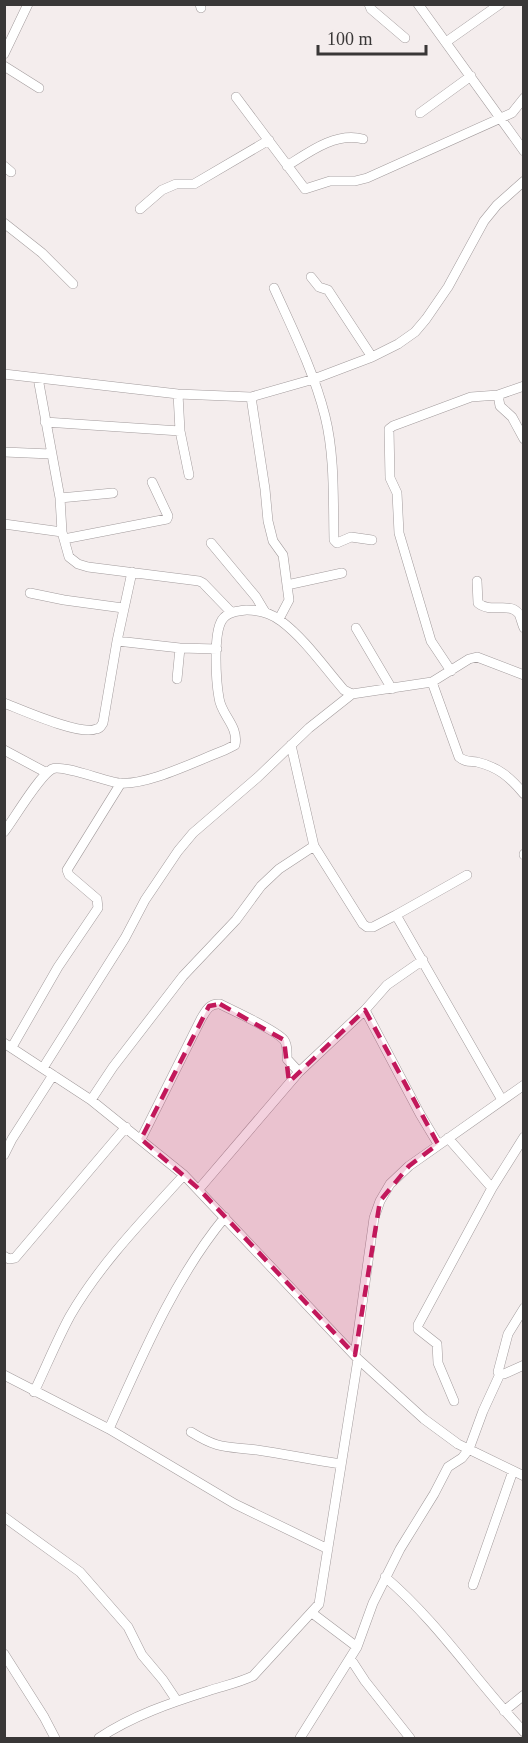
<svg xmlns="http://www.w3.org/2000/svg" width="528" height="1743" font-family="'Times New Roman',serif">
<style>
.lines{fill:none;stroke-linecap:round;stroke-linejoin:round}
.minor-casing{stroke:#a29b9c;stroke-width:10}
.minor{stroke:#fff;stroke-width:9}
.marked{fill:#c2185b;fill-opacity:0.2;stroke:#c2185b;stroke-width:4.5;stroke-dasharray:12 8;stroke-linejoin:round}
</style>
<rect width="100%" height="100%" fill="#f4eded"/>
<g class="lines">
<!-- minor casing -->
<g class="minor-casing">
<path id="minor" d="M200 4 201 8
M369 4 371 9 405 38
M418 4 524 151
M446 42 500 4
M4 54 28 4
M4 66 39 88
M236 97 305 189 330 181H355L367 178 512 113 524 98
M420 113 471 76
M4 166 11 172
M287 166C309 152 335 132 363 139
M140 209 162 190 176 184H194L269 140
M4 223 42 253 73 284
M311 277 319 287 328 290 372 357
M274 288C293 330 314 372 325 416 335 456 333 500 334 540L337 543 351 537 372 540
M4 374 178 394 251 397 314 379 372 357 398 344 415 332 426 319 448 287 484 221 497 205 524 181
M38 378 60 498 62 532 69 557 78 564 88 567 199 581 203 583 231 612
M178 394 180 431 189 475
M498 395 500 406 512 417 524 439
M251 397 265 489 268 521 273 541 283 555 289 600 279 619
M45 422 180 431
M4 452 51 454
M60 498 113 493
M4 524 62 532
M64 539 167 519 168 516 152 482
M211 543 256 597 265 612
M477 581 478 603C491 614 510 601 519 614 521 618 522 624 524 628
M287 585 342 573
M30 593 64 600 123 608
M356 628 392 689
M117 641 180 648 217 649
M451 671 431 641 399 533 397 493 390 478 389 429 393 426 471 397 498 395 524 386
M177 679 180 648
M432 682 459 757C465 762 469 761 477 762 498 767 510 777 524 794
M4 703C22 710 80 736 96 729 101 728 100 727 103 723L117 641 132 572
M291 745 314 846 363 924 367 927H373L396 915 467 875
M4 750 47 773
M4 832C14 819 39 776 52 769 61 764 104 781 119 783 147 786 198 760 225 750L235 745C239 726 221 715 219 698 216 681 213 634 222 620 227 612 238 611 247 610 259 610 271 613 281 621 305 639 324 667 344 690L352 694 432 682 469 659 477 657 524 675
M524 854V855
M396 915 502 1100
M365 1010 420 1114 438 1144
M4 1043 91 1100 184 1175 358 1359 424 1419 458 1444 524 1476
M12 1047 58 967 98 908 97 899 69 875 67 870 121 783
M43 1068 125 938 145 900 178 851 193 833 258 777 309 728 352 694
M91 1100 113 1067 183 976 236 920 261 886 279 869 314 846
M448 1138 492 1188
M141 1139 201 1019C206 1011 209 1003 220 1004 234 1011 276 1030 284 1040 288 1045 287 1053 287 1059L299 1072
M4 1155 12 1139 53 1075
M199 1189 299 1072 365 1010 387 985 423 960
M4 1256 9 1259 15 1258 126 1127
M524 1308 508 1334 498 1372 500 1374H504L524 1365
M355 1355 374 1218 380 1201 390 1184 409 1166 524 1085
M4 1375 109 1429 235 1504 328 1549
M34 1392C46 1367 57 1340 70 1316 100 1264 144 1219 184 1175
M454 1401 438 1363 437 1344 418 1329V1325L492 1188 524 1137
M109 1429C142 1356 174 1279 225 1217
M191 1432C220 1450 226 1446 257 1450 285 1454 313 1460 341 1464
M4 1517 80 1572 128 1627 142 1655 163 1680 177 1701
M385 1577C438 1622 476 1681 524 1732
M473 1585 513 1471
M312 1613 357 1647
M4 1654 44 1717 55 1738
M350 1658 365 1681 410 1738
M504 1711 524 1695
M99 1738C132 1716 170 1703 208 1691 223 1686 238 1683 253 1676L319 1604 358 1359
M300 1738 357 1647 373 1603 400 1549 434 1494 448 1467 462 1458 469 1449 483 1411 500 1374"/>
</g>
<!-- minor -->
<use href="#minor" class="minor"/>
</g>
<!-- marked area -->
<path class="marked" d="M220 1004 284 1040 289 1082 365 1010 438 1144 409 1166 380 1201 355 1355 199 1189 141 1139 209 1006Z"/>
<!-- border -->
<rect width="528" height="1743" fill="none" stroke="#393737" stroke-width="12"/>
<!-- scale -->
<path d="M318 45v9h108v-9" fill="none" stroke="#393737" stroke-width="3"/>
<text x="327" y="45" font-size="18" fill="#393737" stroke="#f4eded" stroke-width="4.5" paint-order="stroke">100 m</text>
</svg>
